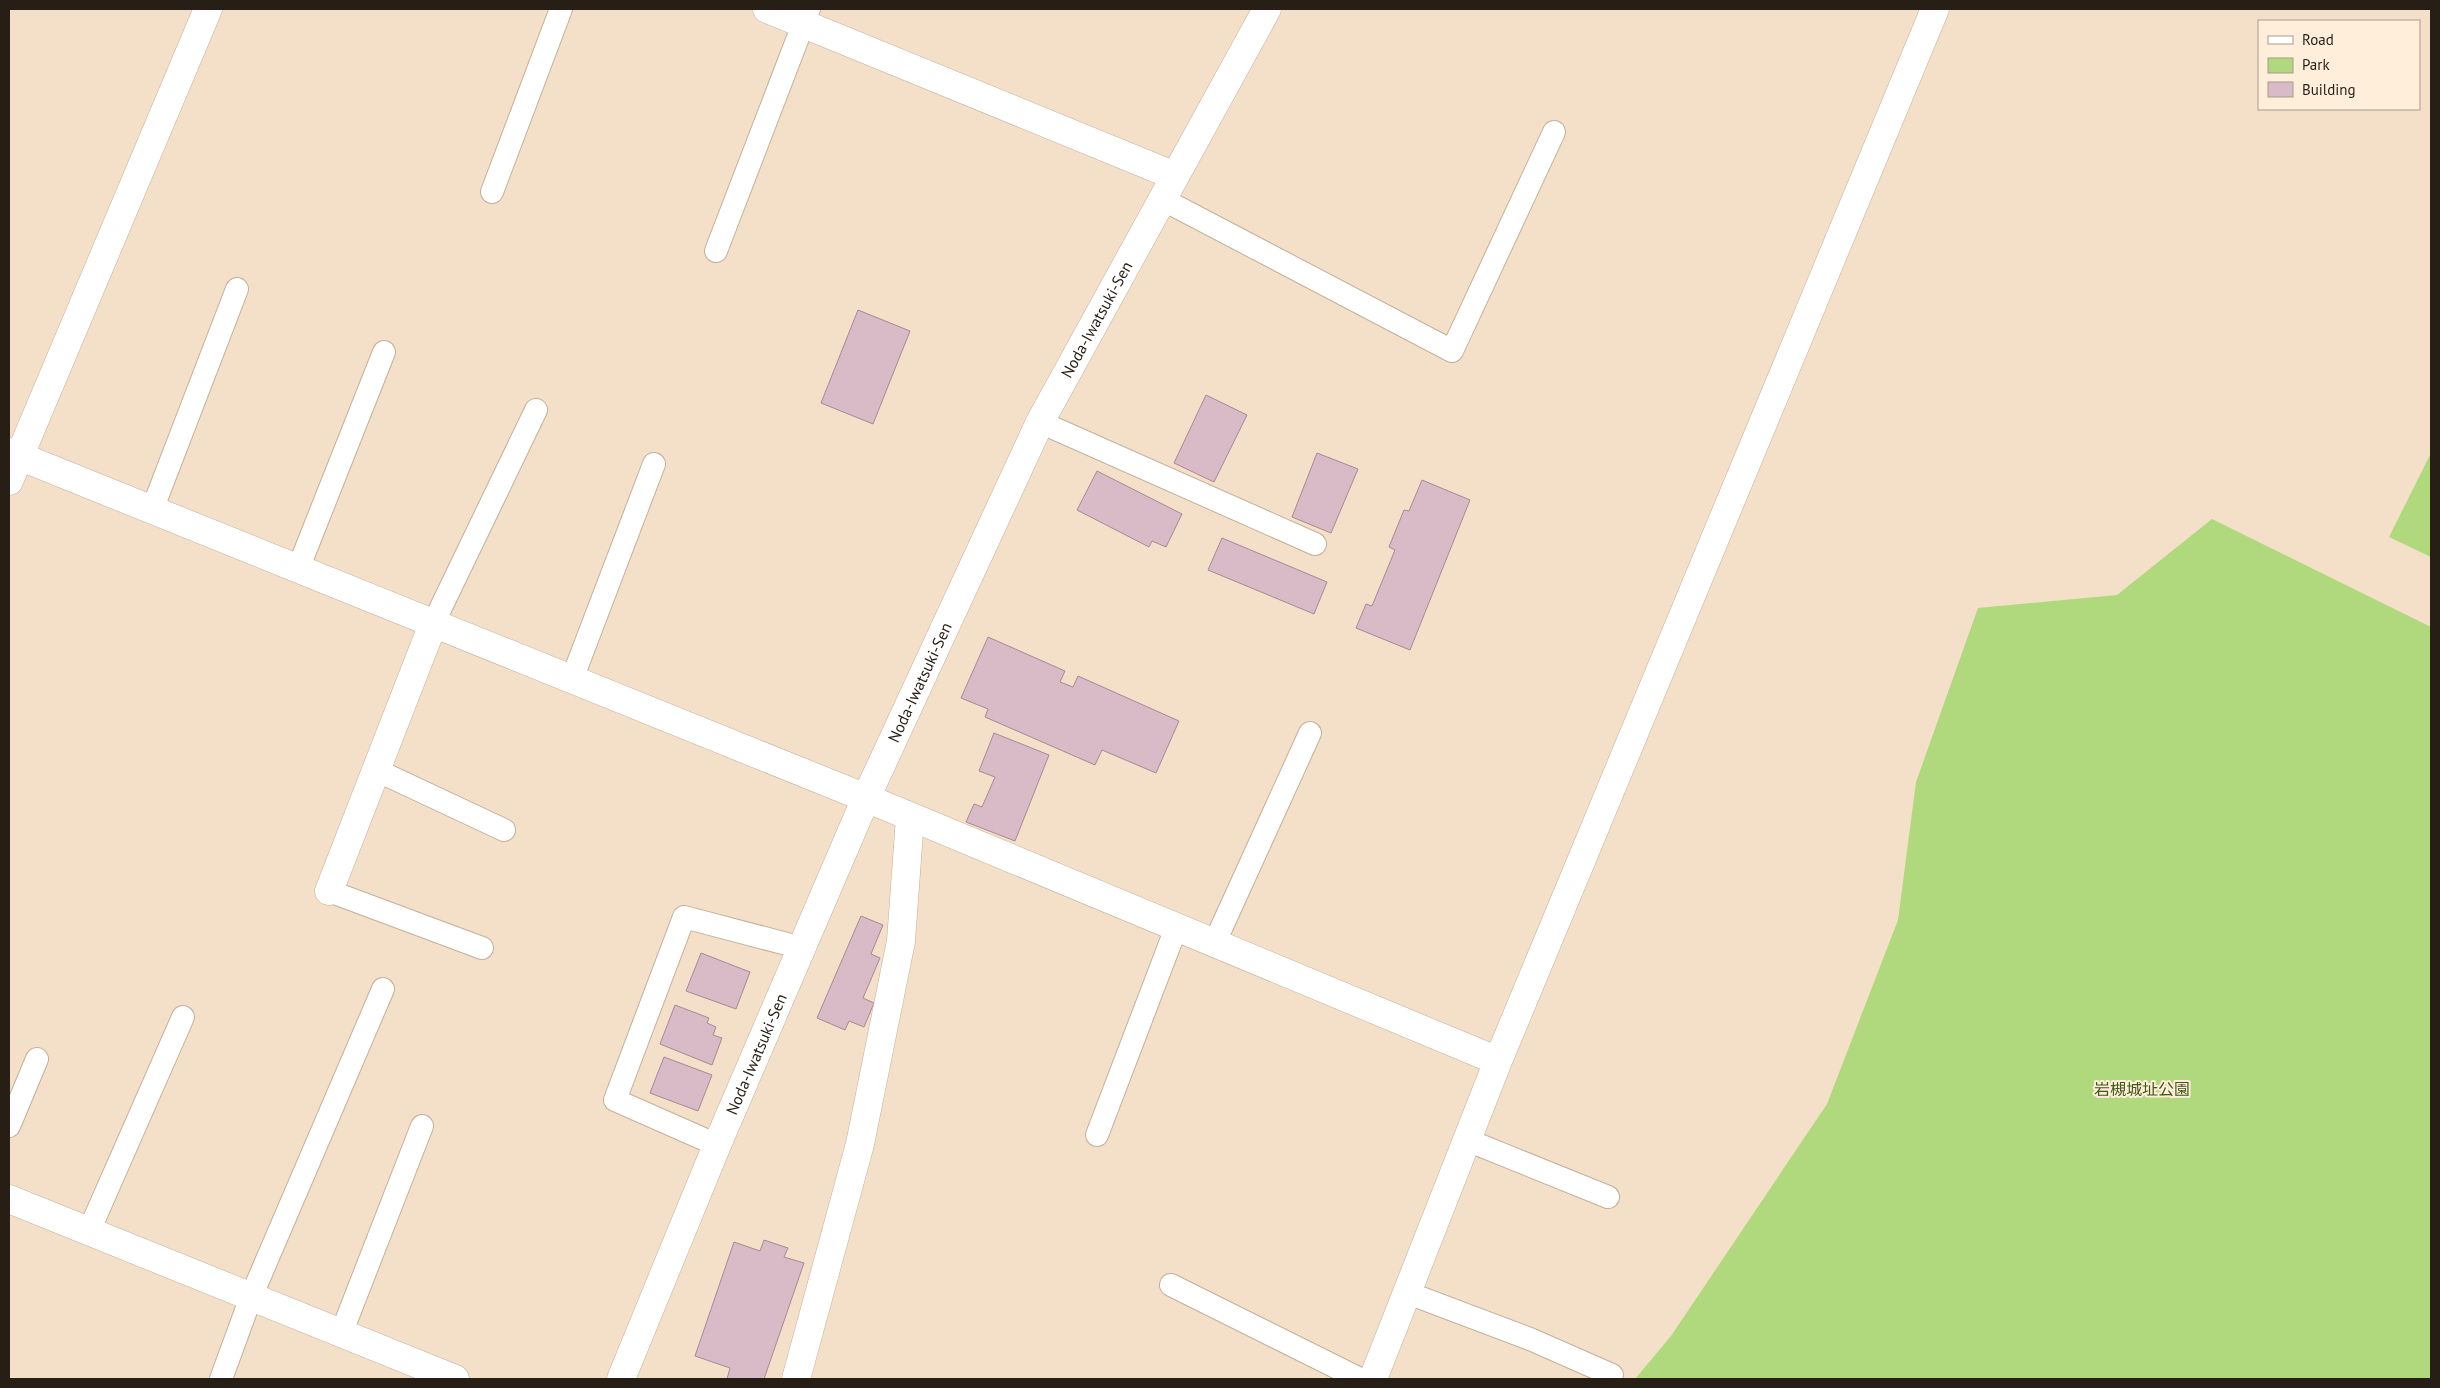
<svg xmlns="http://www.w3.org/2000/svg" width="2440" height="1388" font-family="'PT Sans','Noto Sans JP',sans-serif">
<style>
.green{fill:#b0d87d}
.building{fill:#d9bac7;stroke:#a68996}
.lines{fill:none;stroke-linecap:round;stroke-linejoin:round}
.lane-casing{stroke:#c3b098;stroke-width:24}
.street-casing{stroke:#c3b098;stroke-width:29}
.secondary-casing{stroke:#c3b098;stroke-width:29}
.primary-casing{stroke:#c3b098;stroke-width:29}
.lane{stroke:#fff;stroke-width:22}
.street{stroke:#fff;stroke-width:28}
.secondary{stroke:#fff;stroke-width:28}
.primary{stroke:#fff;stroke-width:28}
.labels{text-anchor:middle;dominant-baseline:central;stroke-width:4;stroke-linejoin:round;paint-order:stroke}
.street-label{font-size:16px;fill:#271f16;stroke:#feeeda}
.park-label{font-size:16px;fill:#40591a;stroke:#feeeda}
</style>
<rect width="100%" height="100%" fill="#f4e0c8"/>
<!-- green -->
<path class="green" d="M2431 453V557L2389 537Z
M2212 519 2431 627V1379H1635L1671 1336 1827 1104 1898 920 1916 782 1978 608 2117 595Z"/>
<!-- building -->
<path class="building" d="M858 310 910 331 873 424 821 403Z
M1206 395 1247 415 1214 482 1174 463Z
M1317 453 1358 469 1331 533 1292 517Z
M1097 471 1182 514 1166 547 1152 541 1149 547 1077 510Z
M1422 480 1470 500 1410 650 1356 628 1366 604 1372 606 1395 550 1389 547 1404 510 1409 511Z
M1222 538 1327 582 1314 614 1208 570Z
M988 637 1065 671 1060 682 1073 687 1078 676 1179 721 1156 773 1102 750 1095 765 985 717 988 709 961 698Z
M994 733 1049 755 1015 841 966 822 974 804 982 807 995 777 979 771Z
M861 916 883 925 871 954 880 958 863 998 874 1003 864 1027 849 1021 845 1030 817 1018Z
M701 953 750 972 736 1009 686 991Z
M675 1005 709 1018 707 1023 716 1027 713 1035 722 1038 712 1065 660 1044Z
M664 1057 712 1075 698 1111 650 1093Z
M764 1240 788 1248 784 1257 804 1263 764 1379H727L730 1368 695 1356 734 1242 760 1251Z"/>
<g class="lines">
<!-- lane casing -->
<g class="lane-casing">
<path id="lane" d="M492 192 561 9
M1162 199 1452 351 1554 132
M716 251 809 9
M1040 422 1315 544
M152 510 237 289
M298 569 384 352
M433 624 536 410
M572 679 654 464
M376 770 504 830
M329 891 482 948
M1214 944 1310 733
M9 1126 37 1059
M1097 1135 1176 928
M1467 1140 1608 1197
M717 1145 615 1100 684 917 802 948
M89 1231 183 1017
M1171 1285 1360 1379
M1408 1293 1530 1339 1612 1375
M341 1334 422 1126
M221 1379 251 1297 383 989"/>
</g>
<!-- street casing -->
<g class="street-casing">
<path id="street" d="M767 9 1175 176
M9 452 866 798 1498 1061
M9 481 208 9
M329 891 433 624
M9 1199 455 1379
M1373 1379 1498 1061 1935 9"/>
</g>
<!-- secondary casing -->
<g class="secondary-casing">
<path id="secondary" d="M796 1379 860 1144 901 941 910 818"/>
</g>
<!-- primary casing -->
<g class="primary-casing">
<g id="primary">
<path id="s1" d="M621 1379 717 1145 866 798 1040 422 1267 9"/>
</g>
</g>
<!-- lane -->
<use href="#lane" class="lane"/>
<!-- street -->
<use href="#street" class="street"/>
<!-- secondary -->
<use href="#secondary" class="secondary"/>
<!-- primary -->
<use href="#primary" class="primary"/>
</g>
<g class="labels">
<!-- street labels -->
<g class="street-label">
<text stroke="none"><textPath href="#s1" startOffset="1162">Noda-Iwatsuki-Sen</textPath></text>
<text stroke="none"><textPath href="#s1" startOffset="758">Noda-Iwatsuki-Sen</textPath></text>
<text stroke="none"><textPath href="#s1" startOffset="352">Noda-Iwatsuki-Sen</textPath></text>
</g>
<!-- park labels -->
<g class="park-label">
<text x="2142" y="1089">岩槻城址公園</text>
</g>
</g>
<!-- border -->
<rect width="2440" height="1388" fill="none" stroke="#271f16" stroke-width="20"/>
<!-- legend -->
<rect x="2258" y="20" width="162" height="90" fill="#feeeda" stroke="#a89b8c"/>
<rect x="2268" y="36" width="25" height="8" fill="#ffffff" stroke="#a89b8c"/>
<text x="2302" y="45" font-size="15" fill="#271f16">Road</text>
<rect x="2268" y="58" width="25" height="15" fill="#b0d87d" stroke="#a89b8c"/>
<text x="2302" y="70" font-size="15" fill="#271f16">Park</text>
<rect x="2268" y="82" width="25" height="15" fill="#d9bac7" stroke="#a89b8c"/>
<text x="2302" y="95" font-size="15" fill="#271f16">Building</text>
</svg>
